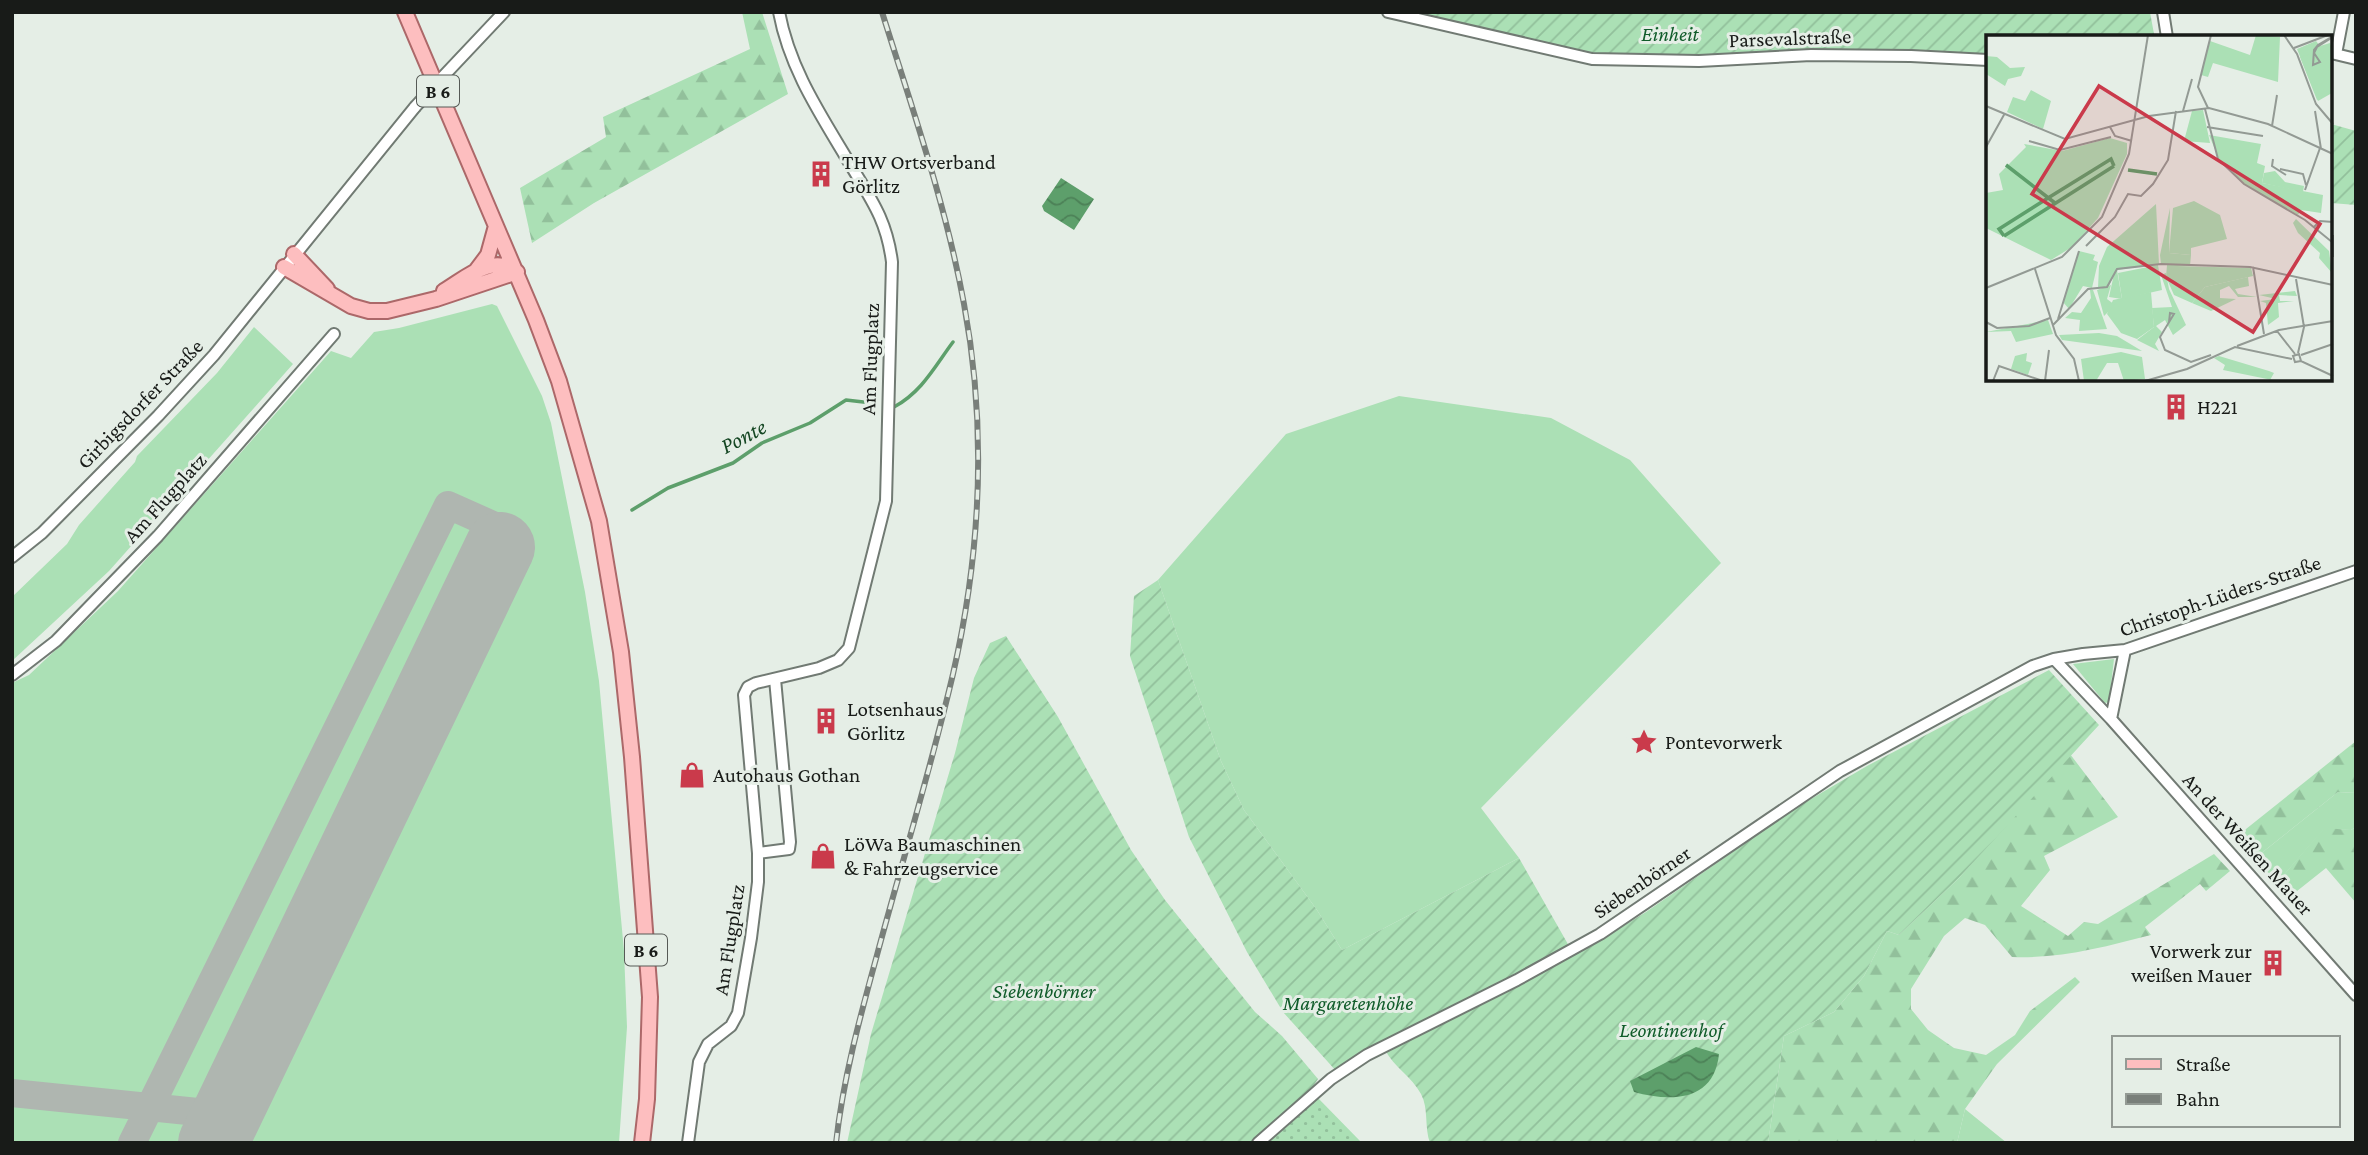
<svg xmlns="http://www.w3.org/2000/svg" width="2368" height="1155" font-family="'Crimson Pro',serif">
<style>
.grass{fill:#abe0b5}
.forest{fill:url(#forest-firs)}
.park{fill:url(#park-dots)}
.garden{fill:url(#garden-furrows)}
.water{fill:url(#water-waves)}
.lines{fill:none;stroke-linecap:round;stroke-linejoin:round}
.stream{stroke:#5d9f6b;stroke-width:3.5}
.taxiway{stroke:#afb6b0;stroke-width:28}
.runway{stroke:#afb6b0;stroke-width:70}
.minor-casing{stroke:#717a73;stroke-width:14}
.major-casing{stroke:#ac6869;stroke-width:18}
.minor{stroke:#fff;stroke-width:10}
.major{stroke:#fdbebf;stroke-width:14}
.rail-casing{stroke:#797f7a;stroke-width:6}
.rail{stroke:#e5eee6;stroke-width:3.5;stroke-dasharray:10;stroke-linecap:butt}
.minor-bridge-casing{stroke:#717a73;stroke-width:14;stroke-linecap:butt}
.minor-bridge{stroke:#fff;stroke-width:10}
.labels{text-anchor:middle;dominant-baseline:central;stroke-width:6;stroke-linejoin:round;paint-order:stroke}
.shield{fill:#e5eee6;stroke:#565a56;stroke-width:2}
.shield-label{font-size:19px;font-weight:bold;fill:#181b18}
.park-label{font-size:21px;font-style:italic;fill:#105c2a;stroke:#e5eee6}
.street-label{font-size:21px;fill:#181b18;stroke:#e5eee6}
.poi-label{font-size:21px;fill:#181b18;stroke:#e5eee6;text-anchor:start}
.water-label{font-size:23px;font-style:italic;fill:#154723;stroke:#e5eee6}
.inset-river{fill:none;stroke:#5d9f6b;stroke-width:3.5}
.inset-road{fill:none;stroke:#939a94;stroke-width:2}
.view{fill:#ca3a4b;fill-opacity:0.15;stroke:#ca3a4b;stroke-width:3.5}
.inset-edge{fill:none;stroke:#181b18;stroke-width:3.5}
</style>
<defs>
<pattern id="forest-firs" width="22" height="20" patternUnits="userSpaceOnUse" patternTransform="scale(1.75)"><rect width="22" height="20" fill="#abe0b5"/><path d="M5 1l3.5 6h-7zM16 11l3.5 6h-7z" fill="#92c09b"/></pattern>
<pattern id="park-dots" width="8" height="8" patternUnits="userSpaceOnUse" patternTransform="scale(1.75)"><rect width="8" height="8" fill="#abe0b5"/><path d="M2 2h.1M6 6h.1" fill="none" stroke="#92c09b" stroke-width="1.8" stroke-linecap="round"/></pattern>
<pattern id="garden-furrows" width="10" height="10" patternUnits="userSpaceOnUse" patternTransform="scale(1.75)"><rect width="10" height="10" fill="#abe0b5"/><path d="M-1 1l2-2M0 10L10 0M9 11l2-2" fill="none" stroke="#92c09b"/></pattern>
<pattern id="water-waves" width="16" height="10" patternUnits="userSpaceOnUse" patternTransform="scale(1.75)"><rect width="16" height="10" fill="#5d9f6b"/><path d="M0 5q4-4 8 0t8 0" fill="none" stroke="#4c8157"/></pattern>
</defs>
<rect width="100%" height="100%" fill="#e5eee6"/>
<!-- grass -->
<path class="grass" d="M492 304 497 306 542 396 551 423 585 592 599 681 624 951 627 1027 619 1143H12V683L29 675 118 591 331 351 351 358 374 332 399 328Z
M254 327 293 364 109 571 12 661V597L67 544 79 525 135 462 137 456 217 373Z
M1399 396 1551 418 1630 460 1721 563 1481 808 1519 858 1342 950 1317 910 1244 810 1221 761 1158 580 1286 434Z
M2114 659 2109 702 2105 703 2073 664Z
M2338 792 2356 793V827L2351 830 2324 829 2275 885 2254 859Z
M1965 1109 2007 1143H1957Z"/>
<!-- forest -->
<path class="forest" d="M742 12H762L788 94 594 203 532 243 520 188 606 137 603 117 750 49Z
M2356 741V793L2338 792 2254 859 2236 837Z
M2070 754 2118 817 2044 856 2050 870 2021 906 2068 936 2084 922 2098 924 2214 854 2230 871 2206 891 2200 884 2145 927 2151 935C2104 947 2060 959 2012 957L1985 925 1965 918 1944 936 1911 989V1009L1928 1030 1954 1048 1986 1055 2015 1035 2030 1011 2075 977 2080 982 1997 1064 1965 1109 1957 1143H1768L1784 1036 1834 1012 1864 976 1887 931 1899 935 1958 879Z
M2356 827V903L2326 868 2287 899 2275 885 2324 828 2351 830Z"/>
<!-- park -->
<path class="park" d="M1317 1097 1362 1143H1264Z"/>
<!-- garden -->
<path class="garden" d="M1395 12H2150L2154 34 2137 37H1988V55L1606 58Z
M2331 124 2356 131V205L2331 203Z
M1158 580 1221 761 1244 810 1317 910 1342 950 1519 858 1569 946 1402 1034 1337 1072 1283 1012 1247 952 1189 837 1130 656 1134 596Z
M1006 636 1058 717 1131 850 1165 900 1255 1012 1282 1036 1318 1079 1312 1088 1250 1143H847L871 1034 955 753 974 678 990 643Z
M2049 670 2099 725 1958 879 1899 935 1887 931 1864 976 1834 1012 1784 1036 1768 1143H1430C1424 1127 1429 1109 1421 1094 1412 1077 1394 1067 1385 1050L1591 946 1646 912 1799 806 1867 766Z"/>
<!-- water -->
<path class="water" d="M1061 178 1094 199 1074 230 1044 211 1042 206Z
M1696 1047 1719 1054C1714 1102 1671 1102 1634 1092L1630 1081Z"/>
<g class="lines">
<!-- stream -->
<path class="stream" d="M894 407C922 392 935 366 953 342
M632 510 668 488 733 463 762 443 810 423 846 400 872 403"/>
<!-- taxiway -->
<path class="taxiway" d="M12 1093 227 1115
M132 1143 448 505 495 526 500 547"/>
<!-- runway -->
<path class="runway" d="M213 1143 500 547"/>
<!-- minor casing -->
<g class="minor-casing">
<path id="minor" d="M1388 12 1592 59 1699 61 1811 55 1911 56 1988 60
M2163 12 2167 37
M2331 53 2356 59
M2336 54 2344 12
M437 83 504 12
M12 557 42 533 158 416 214 355 415 107
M2054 659 2111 719 2356 995
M12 675 56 641 158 536 334 334
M2111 719 2125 650
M758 853 789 849 790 842 775 679
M688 1143 699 1062 708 1044 731 1026 738 1013 751 938 758 882V853L744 695 748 687 756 683 819 668 838 660 849 648 886 501 892 262C887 222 873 202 853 169 823 118 790 71 779 12
M1258 1143 1331 1079 1367 1055 1517 980 1600 934 1840 771 2033 666 2054 659 2083 654 2125 650 2356 571"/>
</g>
<!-- major casing -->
<g class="major-casing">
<path id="major" d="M405 12 536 320 559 381 599 521 621 652 632 757 650 997 647 1099 642 1143
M294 254 327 289
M284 267 351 306 369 311H387L436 299 517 272
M476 271 488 255 496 226
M444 291C466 278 492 253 517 272"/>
</g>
<!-- minor -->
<use href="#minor" class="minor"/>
<!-- major -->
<use href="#major" class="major"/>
<!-- rail casing -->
<g class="rail-casing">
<path id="rail" d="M836 1143C843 1079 860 1017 877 955 902 862 931 768 953 674 981 552 987 428 964 304 946 205 912 108 882 12"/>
</g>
<!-- rail -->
<use href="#rail" class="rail"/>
<!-- minor-bridge casing -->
<g class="minor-bridge-casing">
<path id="minor-bridge" d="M415 107 437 83"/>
</g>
<!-- minor-bridge -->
<use href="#minor-bridge" class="minor-bridge"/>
</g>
<!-- icons -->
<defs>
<g id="building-bare" transform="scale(2.1)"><path d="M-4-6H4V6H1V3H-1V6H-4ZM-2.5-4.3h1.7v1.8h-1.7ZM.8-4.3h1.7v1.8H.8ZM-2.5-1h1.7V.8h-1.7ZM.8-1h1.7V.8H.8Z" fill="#ca3a4b" stroke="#e5eee6" stroke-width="2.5" paint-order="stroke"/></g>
<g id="sight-bare" transform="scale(2.1)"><path d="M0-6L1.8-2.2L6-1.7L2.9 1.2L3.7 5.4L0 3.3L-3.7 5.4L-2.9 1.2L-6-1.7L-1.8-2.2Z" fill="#ca3a4b" stroke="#e5eee6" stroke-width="2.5" paint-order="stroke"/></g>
<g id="shop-bare" transform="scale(2.1)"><path d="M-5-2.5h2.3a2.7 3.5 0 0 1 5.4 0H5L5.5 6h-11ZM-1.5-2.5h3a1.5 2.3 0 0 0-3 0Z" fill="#ca3a4b" stroke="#e5eee6" stroke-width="2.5" paint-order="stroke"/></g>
</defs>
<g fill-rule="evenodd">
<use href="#building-bare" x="821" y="174"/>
<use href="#building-bare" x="2176" y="407"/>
<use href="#building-bare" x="826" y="721"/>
<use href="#sight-bare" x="1644" y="742"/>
<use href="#shop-bare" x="692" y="775"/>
<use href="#shop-bare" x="823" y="856"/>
<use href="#building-bare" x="2273" y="963"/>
</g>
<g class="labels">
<!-- shield labels -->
<g class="shield">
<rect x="417" y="75.5" width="42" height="31" rx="5"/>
<rect x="625" y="934.5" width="42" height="31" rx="5"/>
</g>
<g class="shield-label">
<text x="438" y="91">B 6</text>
<text x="646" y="950">B 6</text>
</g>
<!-- park labels -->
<g class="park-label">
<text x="1670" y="34">Einheit</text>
<text x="1044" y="991">Siebenbörner</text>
<text x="1348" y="1003">Margaretenhöhe</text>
<text x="1671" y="1030">Leontinenhof</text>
</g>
<!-- street labels -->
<g class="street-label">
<text transform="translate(1790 38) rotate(-2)">Parsevalstraße</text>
<text transform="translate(870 359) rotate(-88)">Am Flugplatz</text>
<text transform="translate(140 404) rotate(-46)">Girbigsdorfer Straße</text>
<text transform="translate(165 498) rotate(-48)">Am Flugplatz</text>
<text transform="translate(2220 596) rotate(-19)">Christoph-Lüders-Straße</text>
<text transform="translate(2248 844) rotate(48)">An der Weißen Mauer</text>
<text transform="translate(1642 882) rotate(-34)">Siebenbörner</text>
<text transform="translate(729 940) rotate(-81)">Am Flugplatz</text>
</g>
<!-- poi labels -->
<g class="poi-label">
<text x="842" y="162">THW Ortsverband<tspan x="842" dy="24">Görlitz</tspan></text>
<text x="2197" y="407">H221</text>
<text x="847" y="709">Lotsenhaus<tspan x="847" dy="24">Görlitz</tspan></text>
<text x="1665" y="742">Pontevorwerk</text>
<text x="713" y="775">Autohaus Gothan</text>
<text x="844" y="844">LöWa Baumaschinen<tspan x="844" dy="24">&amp; Fahrzeugservice</tspan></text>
<text x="2252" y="951" text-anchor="end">Vorwerk zur<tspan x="2252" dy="24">weißen Mauer</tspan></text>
</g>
<!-- water labels -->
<g class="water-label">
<text transform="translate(743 436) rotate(-28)">Ponte</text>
</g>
</g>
<!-- overview -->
<g transform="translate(1986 35)">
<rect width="346" height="346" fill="#e5eee6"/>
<path d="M330 6 334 11 344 8 347 17 346 58 332 66 311 14ZM217 75 224 108 198 106 206 76ZM124 103 141 108V119L112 183 86 212 65 225 0 193V158L17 155 13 139 40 112 38 109 76 116ZM208 166 234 180 241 204 205 213V220L183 218 187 173ZM165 257 168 292 151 304 135 298 121 279 127 265ZM233 321 283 336 288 338 284 345 291 346 237 335 239 330 228 323Z" fill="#abe0b5"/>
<path d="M345 12 346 57 331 65 314 22 325 19 324 27 330 31 334 24 340 23 343 36ZM0 21 11 22 24 33 39 32 35 41 22 44 19 51 0 39ZM289 136 299 147 318 151 317 157 276 148 278 138ZM180 238 183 254 200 290 187 300 179 285 170 291 176 297 169 309 173 316 151 305 168 292 166 273 186 272 175 240ZM262 242 263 251 249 254 252 259 271 262H252L243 251 234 255V263L250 264 225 276 206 268 219 252ZM125 250 121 264 129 270 118 281 111 255ZM309 256 311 261 293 260 294 266H308L292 268 293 282 282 290 280 268 274 266 290 264 273 260ZM62 285 67 299 30 307 25 296 0 297ZM113 298 131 301 156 316 76 305 73 300Z" fill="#abe0b5"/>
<path d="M172 230 176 255 136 264 132 238Z" fill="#abe0b5"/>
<path d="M270 0 294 2 292 47 227 28 222 42 215 40 224 6 264 20ZM45 55 65 66 57 94 21 77 27 62 39 66ZM223 100 275 109 271 128 279 131 276 148 337 160 335 178 315 175 312 180 260 150 233 124ZM170 169 173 229 131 235 136 264 123 262 128 239 123 251 112 253 113 231 121 212ZM184 173 183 218 205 220 204 231H191L265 233 267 241 219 252 206 268 188 260 180 242 181 230 175 229 174 220ZM310 184 343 216 346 238 333 223 334 218 312 198 307 188ZM93 216 109 220 107 225 112 227 106 253 97 251 83 274 77 267ZM104 255H107L121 294 93 296 94 285 79 283 86 277 95 278 105 263ZM135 317 156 322 159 344 138 346 132 328H121L110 346H98L95 324ZM41 318 40 326 46 328 42 340 25 334 29 321Z" fill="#abe0b5"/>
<path class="inset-river" d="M20 130 69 168M142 135 171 139M18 201 13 194 62 163 125 124 128 131M18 201 128 131"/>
<path class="inset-road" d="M298 0 311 19 330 69 347 89M347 1 332 10 328 15 327 30 334 27 328 18 331 12 347 2M308 13 342 0M0 71 79 104 163 81 223 73 282 89 347 119M222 73 212 52 225 0M219 74 232 124 258 149 319 185 346 207M197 76 206 44M329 76 335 114M286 91 291 60M124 92 129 101 146 106M221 92 277 101M43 106 74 115 125 102M0 112 19 78M287 124 286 131 300 140M294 134 317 139 320 150M319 155 334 113M328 192 334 186 347 187M347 200V222M100 211 129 182 142 159 155 161 167 149 182 125 190 76M267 232 278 299M49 234 70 300 88 324 93 346M310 244 318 292 312 318M0 253 76 222 116 182 143 119 162 0M72 284 93 216M0 287 11 293 43 291 64 283M183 287 184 278 188 279 174 302 179 315 205 327 225 320M67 290 102 254 121 252 131 234 175 229 264 232 347 250M291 296 309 319M251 311 293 295 347 286M315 320 347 309M315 326 313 319 307 321 309 327 315 326 347 341M7 346 13 331 57 346M59 346 63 315M159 346 201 334 249 312 306 324"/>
<path class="view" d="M113 51 334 189 267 297 46 159Z"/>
<rect width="346" height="346" class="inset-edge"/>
</g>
<!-- border -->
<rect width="2368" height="1155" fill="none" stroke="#181b18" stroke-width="28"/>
<!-- legend -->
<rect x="2112" y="1036" width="228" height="91" fill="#e5eee6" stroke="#939a94" stroke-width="2"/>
<rect x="2126" y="1059" width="35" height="10" fill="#fdbebf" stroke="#939a94" stroke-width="2"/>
<text x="2176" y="1071" font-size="21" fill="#181b18">Straße</text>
<rect x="2126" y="1094" width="35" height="10" fill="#797f7a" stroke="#939a94" stroke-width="2"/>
<text x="2176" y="1106" font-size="21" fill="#181b18">Bahn</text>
</svg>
